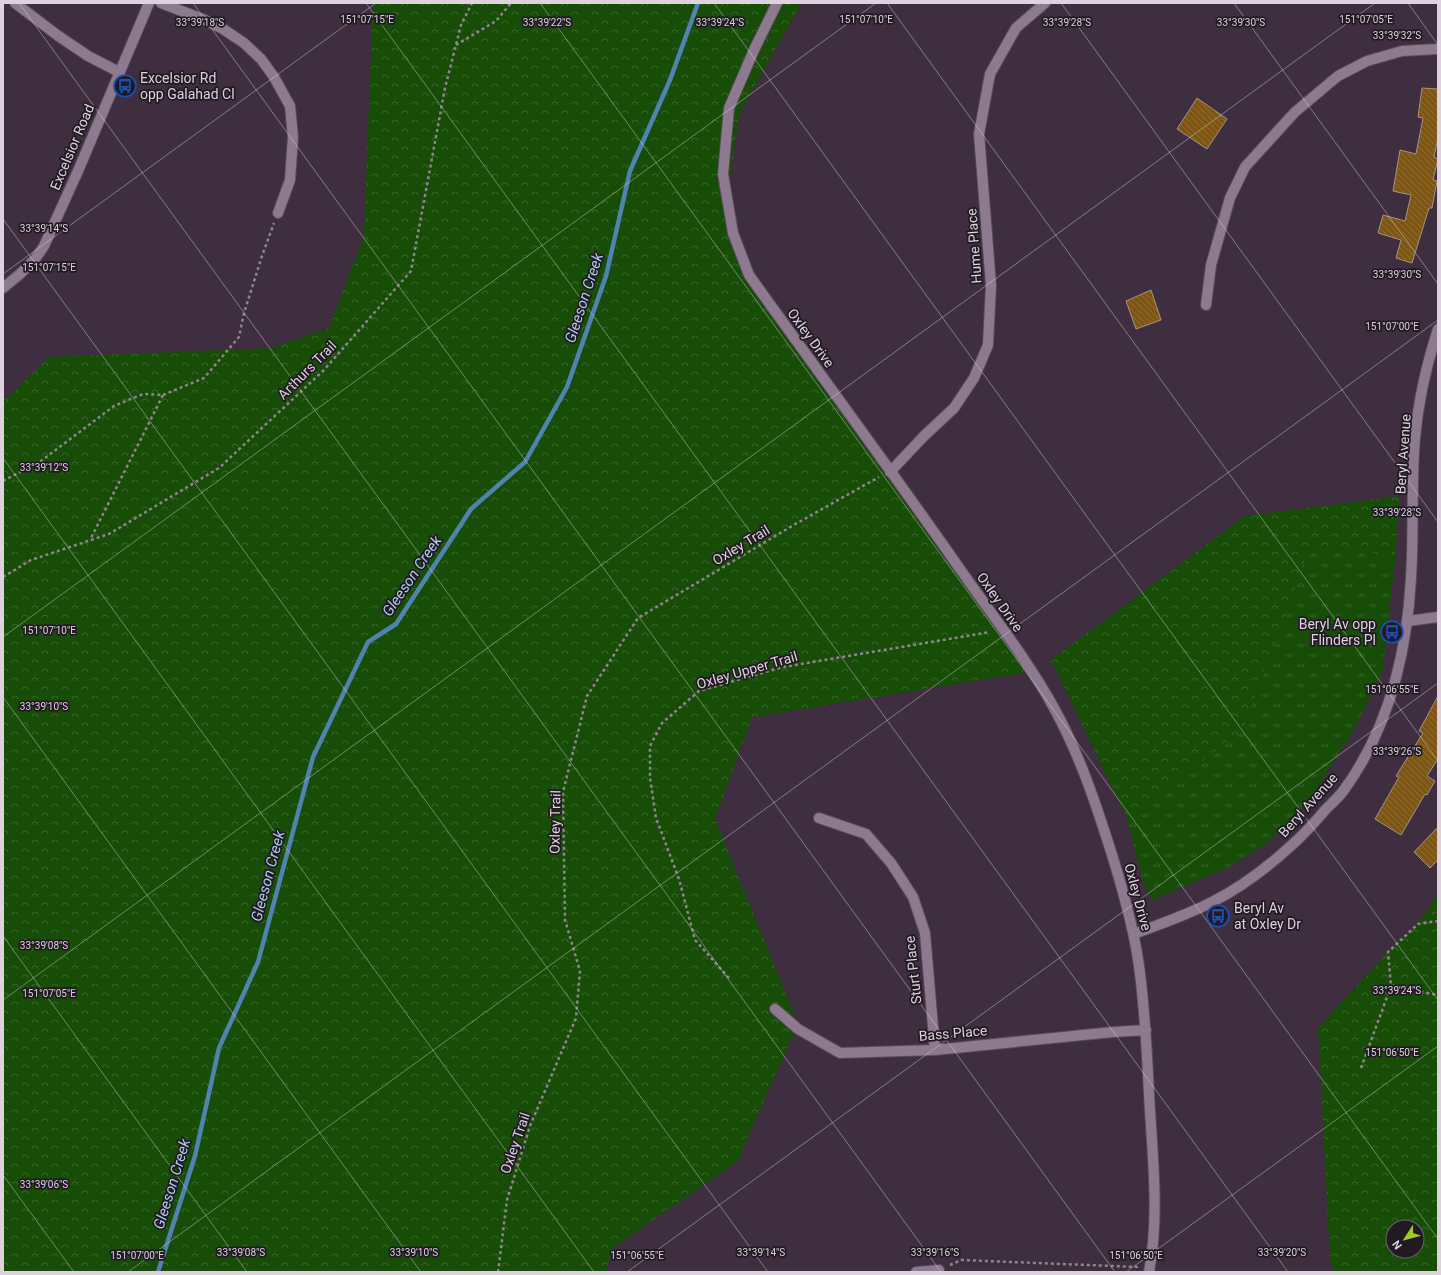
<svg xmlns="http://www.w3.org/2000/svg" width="1441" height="1275" font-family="Roboto,sans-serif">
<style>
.forest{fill:url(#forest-crowns);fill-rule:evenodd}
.park{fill:url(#park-tufts)}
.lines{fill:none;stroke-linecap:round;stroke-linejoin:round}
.stream{stroke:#5083b0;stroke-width:4.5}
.building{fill:url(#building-back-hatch);stroke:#a5947d}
.minor-casing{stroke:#594b5a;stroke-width:12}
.path{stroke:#918392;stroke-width:2.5;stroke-dasharray:3 3;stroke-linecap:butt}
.minor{stroke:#8e7a8f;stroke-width:10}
.ticks{fill:none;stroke:#ddd2de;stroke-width:1;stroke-opacity:0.45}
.labels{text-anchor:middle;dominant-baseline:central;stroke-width:3.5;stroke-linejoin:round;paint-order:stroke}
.poi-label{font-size:14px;fill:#ddd2de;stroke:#211a22;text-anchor:start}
.street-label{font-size:14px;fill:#ddd2de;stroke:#211a22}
.water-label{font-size:15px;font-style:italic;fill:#ace;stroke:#211a22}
.ticks-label{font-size:10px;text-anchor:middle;fill:#ddd2de;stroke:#211a22;stroke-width:3.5;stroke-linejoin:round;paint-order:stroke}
</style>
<defs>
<pattern id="forest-crowns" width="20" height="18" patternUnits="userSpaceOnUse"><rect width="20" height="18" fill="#174d07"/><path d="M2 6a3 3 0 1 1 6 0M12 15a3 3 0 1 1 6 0" fill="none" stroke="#38662b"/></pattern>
<pattern id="park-tufts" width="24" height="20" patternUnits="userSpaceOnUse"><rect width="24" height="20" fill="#174d07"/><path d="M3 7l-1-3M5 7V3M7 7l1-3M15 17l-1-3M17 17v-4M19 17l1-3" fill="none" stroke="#38662b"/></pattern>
<pattern id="building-back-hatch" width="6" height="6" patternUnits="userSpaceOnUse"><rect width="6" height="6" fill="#7e5612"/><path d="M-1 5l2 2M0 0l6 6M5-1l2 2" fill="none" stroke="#906d34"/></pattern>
</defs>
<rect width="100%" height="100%" fill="#3f2e40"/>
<!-- forest -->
<path class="forest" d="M373 3H802L740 112 729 183 744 269 1031 672 752 717 715 819 798 1024 737 1162 614 1247 605 1272H3V402L49 357 272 348 329 328 364 236Z
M1400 496 1395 561 1356 546 1309 550 1242 732 1126 816 1051 660 1245 516Z
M1438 894V1272H1334L1330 1260 1318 1028 1388 952 1418 924ZM1393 1227H1417V1251H1393Z"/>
<!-- park -->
<path class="park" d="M1356 546 1395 561 1383 670 1355 728 1312 797 1266 844 1227 868 1152 900 1145 888 1126 816 1242 732 1309 550Z"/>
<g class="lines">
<!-- stream -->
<path class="stream" d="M158 1272 195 1156 219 1048 258 962 313 757 368 642 396 624 471 509 525 462 567 387 606 276 630 171 670 80 698 3"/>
</g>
<!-- building -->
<path class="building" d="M1422 88 1438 89V138L1434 157 1438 159 1433 180 1437 181 1432 208H1429L1412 263 1396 258 1401 240 1378 233 1383 215 1405 221 1411 195 1393 191 1400 150 1416 154 1423 118 1418 117Z
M1197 98 1227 119 1207 149 1177 129Z
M1151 290 1161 320 1136 329 1126 301Z
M1438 696V759L1427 776 1435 781 1427 795 1425 794 1401 835 1375 819 1399 777 1396 776 1423 733 1419 731Z
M1438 827V860L1430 868 1414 852Z"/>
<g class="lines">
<!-- minor casing -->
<g class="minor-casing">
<path id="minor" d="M15 3 57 35 88 56 119 72
M161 3 205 20 223 29 244 43 261 59 274 77 290 106 293 137 290 180 278 213
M777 3 754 50 729 108 723 174 733 233 749 275C819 373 891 470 960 569 992 615 1027 659 1054 708 1080 755 1097 807 1113 858 1124 894 1134 929 1139 966 1145 1009 1147 1051 1149 1094 1152 1152 1160 1215 1149 1272
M3 288 20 274 35 259 44 246 78 171 149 3
M1206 305 1211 265 1230 198 1245 167 1295 112 1338 76 1367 61 1402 51 1438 49
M890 472 924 436 954 408 974 378 988 345 991 285 979 134 990 74 1016 28 1045 3
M1408 621 1438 617
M819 818 866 834 891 863 913 897 925 933 935 1050
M1134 934C1160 924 1187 915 1212 902 1242 887 1269 866 1293 844 1305 833 1316 821 1326 809 1332 803 1339 797 1344 790 1389 728 1407 653 1411 578 1414 532 1411 484 1415 438 1418 403 1427 363 1438 329
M775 1009 798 1029 840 1053 935 1050 1113 1032 1146 1030
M916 1272 939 1270"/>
</g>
<!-- path -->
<path class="path" d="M456 45 496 21 511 3
M163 395 204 378 239 337 244 313 262 256 274 223
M3 481 41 461 114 406 143 394 163 395 90 540
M3 577 31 560 109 534 219 468 323 371 411 271 445 88 461 25 472 3
M729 978 695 940 679 879 656 818 650 778V746L662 723 699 691 783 667 990 632
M1391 986 1438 995
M1361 1068 1391 986 1388 952 1418 924 1438 921
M950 1265 961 1260 1138 1267
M498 1272 507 1200 530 1126 576 1018 580 971 565 920 563 792 587 696 638 618 792 526 879 477"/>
<!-- minor -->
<use href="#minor" class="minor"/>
</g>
<!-- ticks -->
<path class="ticks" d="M19 3 941 1272M193 3 1115 1272M366 3 1288 1272M540 3 1438 1239M714 3 1438 1000M887 3 1438 761M1061 3 1438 522M1234 3 1438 284M1408 3 1438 45M3 219 768 1272M3 274 376 3M3 458 594 1272M3 637 876 3M3 697 421 1272M3 936 247 1272M3 1000 1375 3M3 1175 74 1272M128 1272 1438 320M627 1272 1438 683M1126 1272 1438 1046"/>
<!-- icons -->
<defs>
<g id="bus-ring" transform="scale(1.15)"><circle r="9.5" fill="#211a22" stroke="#1a4fb4" stroke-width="1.5"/><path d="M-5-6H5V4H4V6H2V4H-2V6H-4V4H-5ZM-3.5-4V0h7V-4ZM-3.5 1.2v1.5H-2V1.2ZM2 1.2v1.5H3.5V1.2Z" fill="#1a4fb4"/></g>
</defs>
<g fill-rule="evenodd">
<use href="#bus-ring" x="125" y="86"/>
<use href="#bus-ring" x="1392" y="632"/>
<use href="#bus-ring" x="1218" y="916"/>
</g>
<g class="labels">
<!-- poi labels -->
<g class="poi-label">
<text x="140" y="78">Excelsior Rd<tspan x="140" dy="16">opp Galahad Cl</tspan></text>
<text x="1376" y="624" text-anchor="end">Beryl Av opp<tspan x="1376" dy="16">Flinders Pl</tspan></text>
<text x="1234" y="908">Beryl Av<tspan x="1234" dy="16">at Oxley Dr</tspan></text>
</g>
<!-- street labels -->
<g class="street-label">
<text transform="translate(72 147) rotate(-67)">Excelsior Road</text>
<text transform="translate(974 246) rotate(-94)">Hume Place</text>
<text transform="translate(811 338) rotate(54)">Oxley Drive</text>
<text transform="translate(307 370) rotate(-45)">Arthurs Trail</text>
<text transform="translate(1403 454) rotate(-86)">Beryl Avenue</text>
<text transform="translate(741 545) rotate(-31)">Oxley Trail</text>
<text transform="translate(1000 602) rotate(55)">Oxley Drive</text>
<text transform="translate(747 670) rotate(-16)">Oxley Upper Trail</text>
<text transform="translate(1308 805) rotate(-48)">Beryl Avenue</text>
<text transform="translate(555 822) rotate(-89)">Oxley Trail</text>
<text transform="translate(1138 897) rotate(75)">Oxley Drive</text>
<text transform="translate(913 970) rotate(-96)">Sturt Place</text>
<text transform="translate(953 1033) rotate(-5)">Bass Place</text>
<text transform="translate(515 1143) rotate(-71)">Oxley Trail</text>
</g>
<!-- water labels -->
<g class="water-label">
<text transform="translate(584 298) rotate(-72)">Gleeson Creek</text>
<text transform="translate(412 576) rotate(-56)">Gleeson Creek</text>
<text transform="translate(268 876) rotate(-75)">Gleeson Creek</text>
<text transform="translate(172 1184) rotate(-73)">Gleeson Creek</text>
</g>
</g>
<g class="ticks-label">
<text x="367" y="23">151°07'15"E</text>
<text x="866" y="23">151°07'10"E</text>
<text x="1366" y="23">151°07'05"E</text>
<text x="200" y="26">33°39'18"S</text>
<text x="547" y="26">33°39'22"S</text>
<text x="720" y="26">33°39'24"S</text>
<text x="1067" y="26">33°39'28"S</text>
<text x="1241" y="26">33°39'30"S</text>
<text x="1397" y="39">33°39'32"S</text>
<text x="44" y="232">33°39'14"S</text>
<text x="49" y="271">151°07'15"E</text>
<text x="1397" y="278">33°39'30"S</text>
<text x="1392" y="330">151°07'00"E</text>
<text x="44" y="471">33°39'12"S</text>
<text x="1397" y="516">33°39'28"S</text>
<text x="49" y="634">151°07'10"E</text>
<text x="1392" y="693">151°06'55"E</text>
<text x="44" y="710">33°39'10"S</text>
<text x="1397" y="755">33°39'26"S</text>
<text x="44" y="949">33°39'08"S</text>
<text x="1397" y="994">33°39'24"S</text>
<text x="49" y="997">151°07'05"E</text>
<text x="1392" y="1056">151°06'50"E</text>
<text x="44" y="1188">33°39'06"S</text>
<text x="241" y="1256">33°39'08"S</text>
<text x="414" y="1256">33°39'10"S</text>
<text x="761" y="1256">33°39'14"S</text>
<text x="935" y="1256">33°39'16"S</text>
<text x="1282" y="1256">33°39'20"S</text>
<text x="137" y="1259">151°07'00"E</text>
<text x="637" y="1259">151°06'55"E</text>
<text x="1136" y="1259">151°06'50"E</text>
</g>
<!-- border -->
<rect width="1441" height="1275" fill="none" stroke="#ddd2de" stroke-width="8"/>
<!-- north arrow -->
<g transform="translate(1405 1239) rotate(234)"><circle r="19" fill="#211a22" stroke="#6c646d"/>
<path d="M0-3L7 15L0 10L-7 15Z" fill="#a3c926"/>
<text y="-6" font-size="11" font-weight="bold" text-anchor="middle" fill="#ddd2de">N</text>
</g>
</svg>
